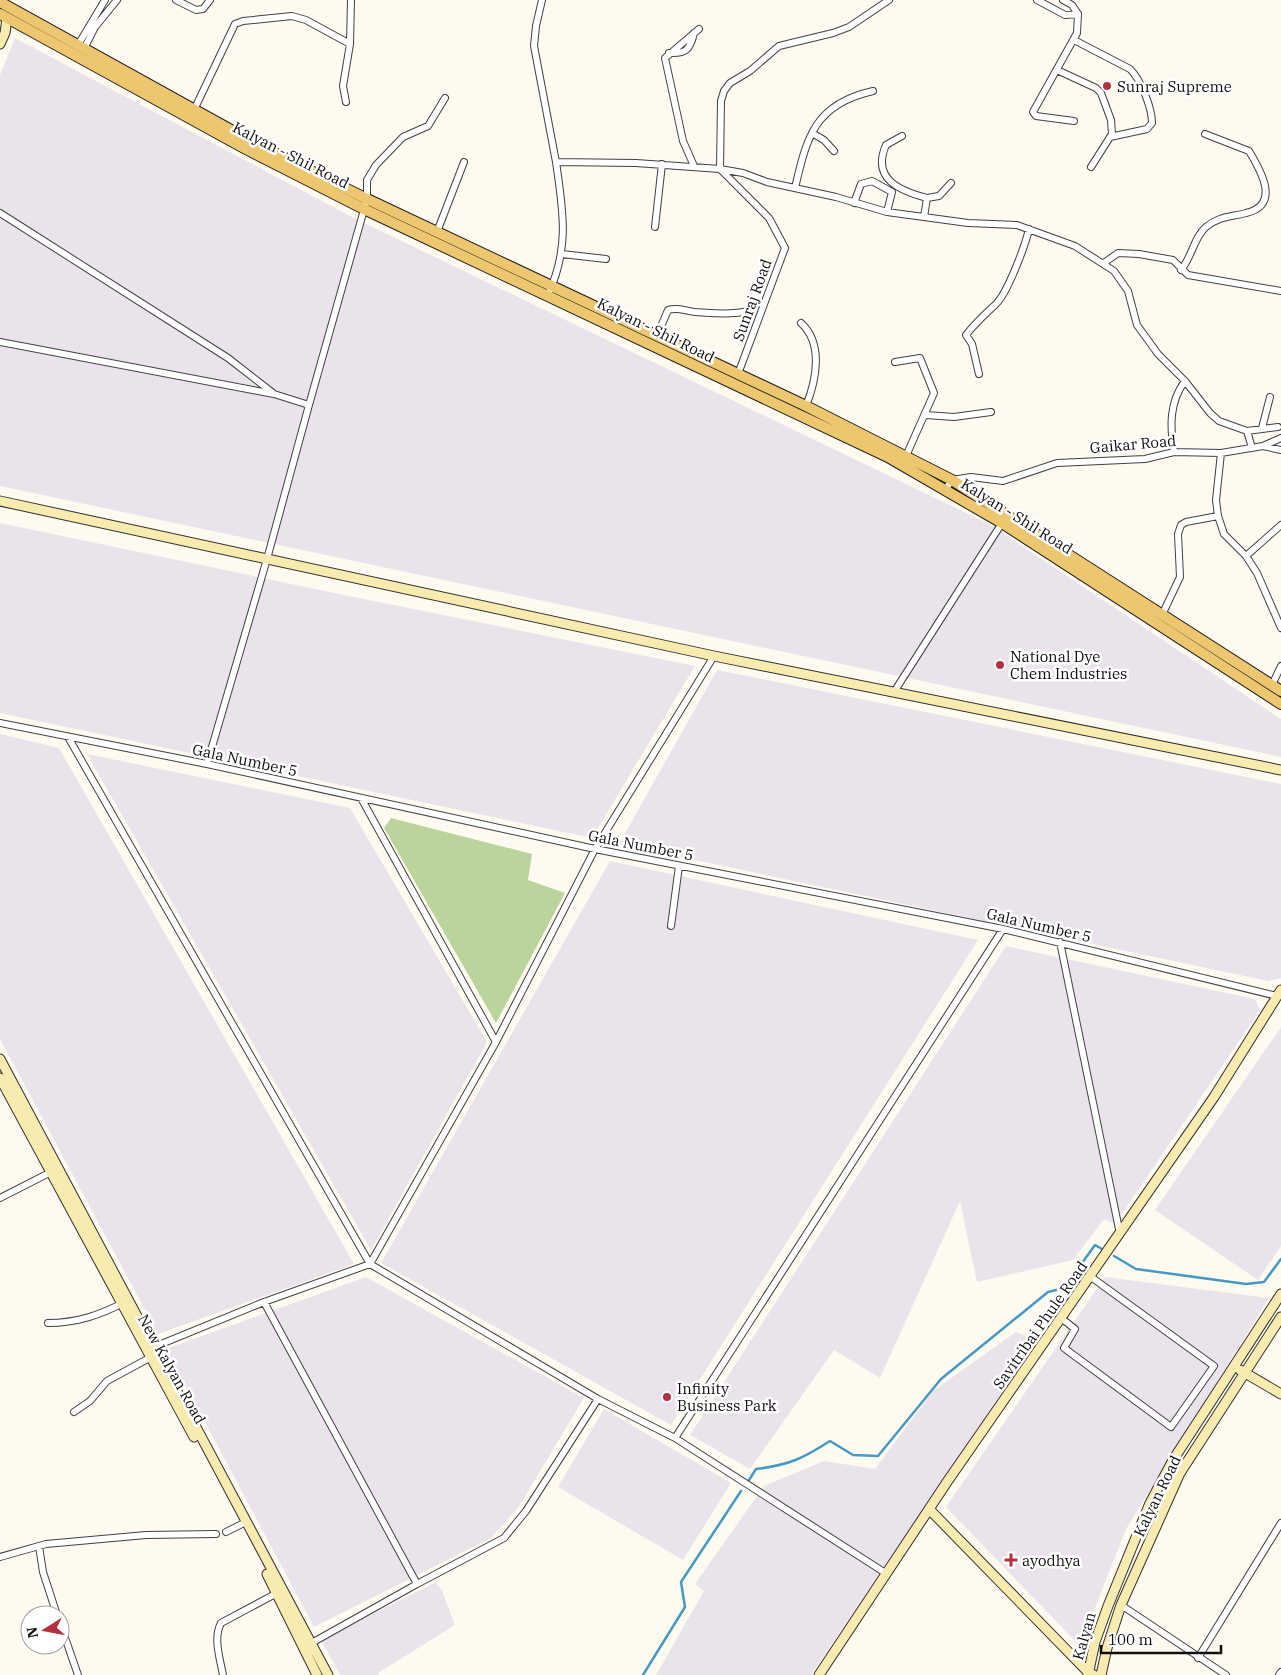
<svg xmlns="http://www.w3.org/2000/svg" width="1281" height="1675" font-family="'IBM Plex Serif',serif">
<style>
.industrial{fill:#eae3ec}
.forest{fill:#bad59c}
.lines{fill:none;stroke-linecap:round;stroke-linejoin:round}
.stream{stroke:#4699c2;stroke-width:2.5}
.street-casing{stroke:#414141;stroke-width:8}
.secondary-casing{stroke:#303030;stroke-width:11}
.primary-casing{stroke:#1f1f1f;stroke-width:12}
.street{stroke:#fff;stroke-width:6}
.secondary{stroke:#f8ebb0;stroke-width:9}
.primary{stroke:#edc670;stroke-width:10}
.poi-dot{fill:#b23141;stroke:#fff;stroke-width:2}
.labels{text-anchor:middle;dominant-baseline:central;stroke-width:5;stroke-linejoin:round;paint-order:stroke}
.poi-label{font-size:15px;fill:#0e0e0e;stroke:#fff;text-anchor:start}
.street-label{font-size:15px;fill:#0e0e0e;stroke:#fff}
</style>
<rect width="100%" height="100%" fill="#fefaf0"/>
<!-- industrial -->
<path class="industrial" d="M15 38 354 218 989 524 1281 719V757L0 486V75Z
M0 523 344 595 695 666 592 838 0 713Z
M717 670 1281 784V978L1268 981 619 844Z
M0 734 59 748 354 1264 158 1334 0 1039Z
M87 754 350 808 487 1042 371 1250Z
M610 861 978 940 671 1425 381 1263Z
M1006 946 1255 999 1260 1010 1115 1224 1104 1219 1073 1260 977 1282 960 1201 880 1378 834 1350 750 1469 690 1435Z
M1281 1027V1246L1258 1280 1155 1210Z
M366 1277 584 1398 518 1508 491 1538 314 1627 166 1349Z
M1105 1277 1269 1298 1126 1529 1080 1646 946 1507Z
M1016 1332 1036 1341 811 1675H656L704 1591 695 1584 764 1486 824 1461 875 1469 933 1391Z
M604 1409 731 1483 683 1560 558 1487Z
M436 1582 442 1591 455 1625 378 1673 379 1675H340L321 1640Z"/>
<!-- forest -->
<path class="forest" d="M391 818 532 854 528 880 565 893 496 1023 384 828Z"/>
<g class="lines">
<!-- stream -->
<path class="stream" d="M1114 1256 1136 1269 1246 1284 1264 1282 1281 1259
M749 1480 756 1469C789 1465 802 1459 830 1441L853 1455 878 1456 941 1379 1048 1292 1064 1288 1095 1245 1102 1249
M643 1675 685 1607 681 1582 741 1491"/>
<!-- street casing -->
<g class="street-casing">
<path id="street" d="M176 0 196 10 203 9 210 0
M542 0 536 26 534 46 556 162
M1037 0 1065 15 1078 14 1072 5 1063 0
M1074 40 1130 69C1141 80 1152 108 1152 123L1147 129 1110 137
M78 45 105 0
M84 49 95 27 117 0
M669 53C686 54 690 50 694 33
M1057 70 1096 88 1101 93 1111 120 1112 134 1091 167
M346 102 343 86 350 44 351 0
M194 110 235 24 243 21 292 16 306 20 350 44
M1074 121 1036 116 1033 112 1077 33 1078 14
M812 133 824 140 834 151
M902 136 886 145C871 179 900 191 927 198L924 217
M694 166 683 141 665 58 699 29
M795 188C807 136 815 104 873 91
M927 198 939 196 951 183
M854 203 861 184 872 181 892 192 887 212
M0 213 228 358 273 393
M655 227 662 164
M437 232 464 162
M562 254 606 259
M1104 263 1118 253 1139 254 1173 260 1188 275 1281 291
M1181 270C1192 257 1194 237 1206 227 1219 216 1231 217 1246 213 1281 205 1261 171 1249 151L1205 134
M548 295C570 247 563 211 556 162L636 163 720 169 743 173 767 182 836 197 887 212 968 223 1017 225 1075 246 1114 271 1128 291 1137 325 1158 354 1185 381 1210 413 1219 421 1247 431 1252 448
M801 323C824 344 816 381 806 406
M657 336 668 310C678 307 685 311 695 312 713 313 731 315 749 311
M0 342 274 394 309 405 267 559 207 764
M895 362 920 358 934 393 906 456
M738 374 785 248 769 218 720 169 721 101 724 91 730 83 750 71 779 46 833 33 849 27 889 0
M979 374 972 344 966 335C975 323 985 314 996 304 1008 292 1025 246 1029 229
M309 405 367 199V180L376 165 403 137 428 126 445 98
M926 415 954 417 991 412
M1262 428 1270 397
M1247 431 1278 427
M1263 446 1281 438
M1174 452C1170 427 1169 402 1185 381
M945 490 952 480 971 477 1003 481 1057 463 1145 459 1174 452 1221 453 1263 446 1281 450
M1218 516 1216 500 1221 453
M1246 556 1281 525
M1162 615 1180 577 1178 534 1181 525 1186 522 1218 516 1224 534 1246 556 1257 573 1281 628
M1272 685 1281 666
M894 692 1002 523
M0 723 207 764 595 849 1003 929 1277 996
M68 737 370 1264 598 1399 675 1438
M361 798 496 1042
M671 926 679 866
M1060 942 1120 1234
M0 1198 55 1170
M264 1302 417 1584 308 1645
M1061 1318 1075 1329 1064 1348 1171 1427 1214 1366 1091 1277
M48 1323C77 1323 100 1315 125 1302
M149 1349 264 1302 370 1264 496 1042 595 849 714 656
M74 1412 90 1401 107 1381 153 1356
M226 1532 246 1522
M39 1546 43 1572 57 1615
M0 1557 46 1544 146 1535 216 1534
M887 1574 675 1438 1003 929
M417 1584 504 1538 526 1511 598 1399
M1121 1605 1226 1675
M60 1623 78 1675
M1198 1658 1281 1523
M223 1675C220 1659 213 1638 221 1623L279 1592
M1279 1675 1281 1672"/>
</g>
<!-- secondary casing -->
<g class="secondary-casing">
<path id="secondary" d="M0 44 5 33 7 18
M0 501 714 656 1281 770
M0 1059 328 1675
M0 1078 194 1437
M1240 1370 1281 1394
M929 1509 1088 1672 1094 1675
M267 1574 317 1675
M819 1675 947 1482 1214 1097 1281 990
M1088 1675 1095 1642 1108 1606 1150 1503 1173 1460 1281 1294
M1101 1675 1107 1648 1121 1605 1180 1473 1281 1317"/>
</g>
<!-- primary casing -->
<g class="primary-casing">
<path id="primary" d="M0 2 251 141 367 199 806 406 952 480 1281 691
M0 14 246 149 364 209 888 457 1002 523 1281 704"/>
</g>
<!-- street -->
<use href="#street" class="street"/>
<!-- secondary -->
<use href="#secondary" class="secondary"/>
<!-- primary -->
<use href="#primary" class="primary"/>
</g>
<!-- markers -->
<g class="poi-dot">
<circle cx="1107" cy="86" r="5"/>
<circle cx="1000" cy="665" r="5"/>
<circle cx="667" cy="1397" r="5"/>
<path d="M1008.5 1552.5h5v5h5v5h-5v5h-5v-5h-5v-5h5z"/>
</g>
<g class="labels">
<!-- poi labels -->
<g class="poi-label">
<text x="1117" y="86">Sunraj Supreme</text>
<text x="1010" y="656">National Dye<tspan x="1010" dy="17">Chem Industries</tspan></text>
<text x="677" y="1388">Infinity<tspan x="677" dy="17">Business Park</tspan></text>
<text x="1022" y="1560">ayodhya</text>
</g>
<!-- street labels -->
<g class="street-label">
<text transform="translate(291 155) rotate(27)">Kalyan - Shil Road</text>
<text transform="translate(752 300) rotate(-70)">Sunraj Road</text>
<text transform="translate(656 330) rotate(26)">Kalyan - Shil Road</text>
<text transform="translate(1133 444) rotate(-5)">Gaikar Road</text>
<text transform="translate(1017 516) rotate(32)">Kalyan - Shil Road</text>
<text transform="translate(245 760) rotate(12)">Gala Number 5</text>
<text transform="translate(641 845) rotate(11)">Gala Number 5</text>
<text transform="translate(1039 925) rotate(13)">Gala Number 5</text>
<text transform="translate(1040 1325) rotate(-55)">Savitribai Phule Road</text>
<text transform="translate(172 1369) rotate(61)">New Kalyan Road</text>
<text transform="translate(1157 1496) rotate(-64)">Kalyan Road</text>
<text transform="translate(1084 1636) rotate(-74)">Kalyan</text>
</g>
</g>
<!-- north arrow -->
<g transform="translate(45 1630) rotate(259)"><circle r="24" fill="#ffffff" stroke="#9f9f9f"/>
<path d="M0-4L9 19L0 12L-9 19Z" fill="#b23141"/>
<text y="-8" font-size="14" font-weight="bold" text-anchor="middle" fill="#0e0e0e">N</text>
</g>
<!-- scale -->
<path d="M1101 1645v8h120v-8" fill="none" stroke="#0e0e0e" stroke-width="2.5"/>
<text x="1108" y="1645" font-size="15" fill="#0e0e0e" stroke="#ffffff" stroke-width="4" paint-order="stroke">100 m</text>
</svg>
